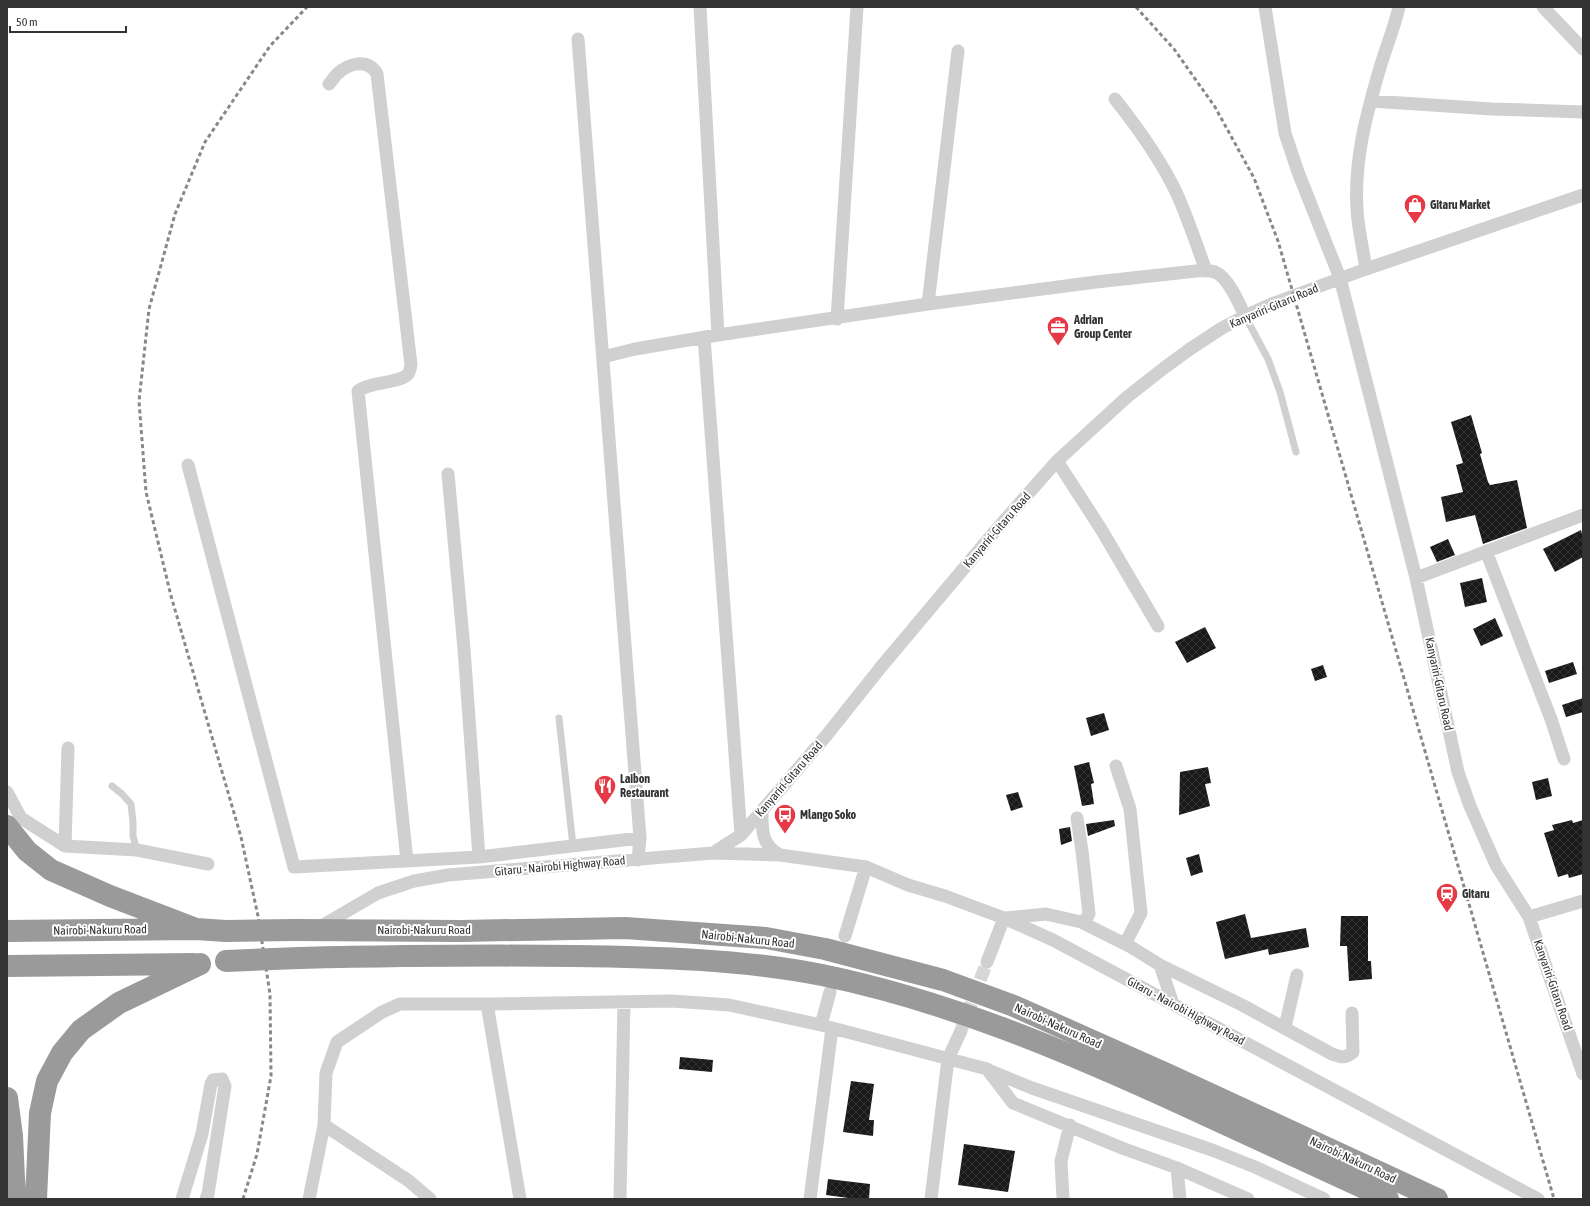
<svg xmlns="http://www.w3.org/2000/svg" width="1590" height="1206" font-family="'Asap Condensed',sans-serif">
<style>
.building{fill:url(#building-cross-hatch)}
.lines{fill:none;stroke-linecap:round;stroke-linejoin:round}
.street-tunnel{stroke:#d6d6d6;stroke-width:13;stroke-dasharray:13 6;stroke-linecap:butt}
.lane{stroke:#d0d0d0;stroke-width:7}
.street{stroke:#d0d0d0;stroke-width:13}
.highway{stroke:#9a9a9a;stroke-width:22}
.rail{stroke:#888;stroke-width:3;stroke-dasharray:4 3;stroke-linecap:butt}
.highway-bridge{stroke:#9a9a9a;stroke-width:22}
.labels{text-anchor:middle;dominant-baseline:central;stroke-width:4;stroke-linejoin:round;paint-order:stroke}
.poi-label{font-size:12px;font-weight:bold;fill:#333;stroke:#fff;text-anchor:start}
.street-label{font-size:12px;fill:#333;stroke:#fff}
</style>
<defs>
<pattern id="building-cross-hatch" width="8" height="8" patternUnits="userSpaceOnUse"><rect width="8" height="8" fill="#1a1a1a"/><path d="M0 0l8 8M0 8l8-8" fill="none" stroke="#333"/></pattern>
</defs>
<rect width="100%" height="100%" fill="#fff"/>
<!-- building -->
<path class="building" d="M1471 415 1482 453 1480 454 1488 482 1490 485 1517 480 1527 528 1483 544 1475 515 1446 522 1441 497 1463 492 1456 465 1463 463 1451 422Z
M1581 530 1583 538V557L1555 572 1543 549Z
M1448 539 1455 555 1437 562 1430 547Z
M1482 578 1487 602 1465 607 1460 583Z
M1495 618 1503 636 1481 646 1473 629Z
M1205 627 1216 648 1187 663 1175 642Z
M1573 662 1577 674 1549 683 1545 671Z
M1323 665 1327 677 1315 681 1311 669Z
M1583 698V712L1566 717 1562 705Z
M1104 713 1109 730 1091 736 1086 718Z
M1089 762 1094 783 1091 784 1094 804 1082 806 1074 766Z
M1208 767 1211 783 1205 784 1210 806 1179 815 1180 772Z
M1548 778 1552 796 1536 800 1532 782Z
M1018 792 1023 807 1011 811 1006 795Z
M1114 820 1115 826 1088 836 1086 824Z
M1572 820 1573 823 1583 820V874L1569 878 1568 874 1558 877 1544 833 1554 830 1552 825Z
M1070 827 1072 841 1061 845 1059 829Z
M1199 854 1203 872 1191 876 1186 858Z
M1245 914 1251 938 1306 928 1309 947 1269 955 1268 949 1225 959 1216 922Z
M1341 916H1368V961H1371L1372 979 1349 981 1347 946H1340Z
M680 1057 713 1060 712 1072 679 1069Z
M851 1081 874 1084 869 1120H874L873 1136 843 1132Z
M964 1144 1015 1151 1008 1192 958 1185Z
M828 1179 870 1184 869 1199H856L826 1195Z"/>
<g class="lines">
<!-- street-tunnel -->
<path class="street-tunnel" d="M960 1033 987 962"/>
<!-- lane -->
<path class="lane" d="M1245 316 1268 359 1280 392 1296 452
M559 718 573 846
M112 786 122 794 131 804 133 822V836L137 850"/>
<!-- street -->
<path class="street" d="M700 7 718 335
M1265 7 1285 133 1298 172 1340 278 1416 578 1458 772 1470 806 1496 865 1529 917 1583 1074
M1543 7 1583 49
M578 39 640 838 638 860
M329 84C332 81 334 77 337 74 349 63 368 58 377 74L411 365C410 368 410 372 408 374 401 383 369 382 358 391L407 861
M1115 99C1138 128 1161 160 1177 194 1188 219 1197 245 1206 271
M1371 101 1492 109 1583 112
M1366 269C1363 249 1358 229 1357 209 1354 161 1366 116 1379 71 1385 50 1394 29 1399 7
M928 304 958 51
M837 319 857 7
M704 337 741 835
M603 357 635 349 718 335 928 304 1096 282 1196 271C1202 271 1209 270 1215 272 1228 277 1239 303 1245 316
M1057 461 1101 529 1158 626
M188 465 294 867 479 857 640 838
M448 474 464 649 479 857
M1486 551 1551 719 1564 759
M1416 578 1583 515
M1116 766 1130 809 1141 913 1125 944
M7 792 21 818 65 846 137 850 208 864
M762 810C762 830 761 845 780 855
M1077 818 1082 851 1089 914 1086 919 1081 922
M65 846 68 748
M713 853 741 835 826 736 881 667 996 530 1057 461 1127 397 1164 368 1190 349 1222 328 1245 316 1274 303 1366 269 1583 195
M1529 917 1583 901
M1006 918 1046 914 1081 922 1131 947 1160 965 1173 1004
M318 928 378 893 414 881 448 875 713 853 780 855 866 867 908 885 945 896 1004 918 1053 940 1538 1199
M845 936 866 867
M987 962 1004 918
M1160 965 1242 1005 1332 1054C1341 1057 1345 1059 1353 1052L1352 1013
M830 992 821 1025 987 1069 1013 1103 1122 1148 1177 1168 1248 1199
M487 1004 520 1199
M1285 1027 1297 975
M988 1070 1032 1088 1212 1150 1255 1167 1324 1199
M324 1125 409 1181 430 1199
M1177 1168 1180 1199
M182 1199 202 1134 211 1084 213 1080 222 1079 225 1086 208 1194 206 1199
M309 1199 324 1125 326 1073 337 1042 382 1012 400 1004H487L672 1001 729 1005 821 1025
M620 1199 624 1002
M810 1199 832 1028
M931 1199 948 1059 960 1033
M1063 1199 1061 1161 1070 1125"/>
<!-- highway -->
<path class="highway" d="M7 826 27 851 51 870 110 896 196 929
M295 930 461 931 625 928 766 938 825 949 943 980 1014 1006 1169 1075 1437 1199
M7 931 196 929 226 931
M299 958C390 956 481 955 572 956 655 957 740 959 822 975 949 1001 1068 1052 1186 1106 1253 1137 1320 1168 1388 1199
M7 966 194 964
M7 1098 12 1136 15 1199
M36 1199 40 1113 47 1081 62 1053 81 1030 119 1003 200 964"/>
<!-- rail -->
<path class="rail" d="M1136 7 1174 49 1215 107 1254 178 1278 241 1554 1199
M243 1199 257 1154 271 1076 270 994 258 916 241 837 171 596 146 492 139 401 149 309 175 214 205 142 270 46 307 7"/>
<!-- highway-bridge -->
<path class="highway-bridge" d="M226 931 295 930
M226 961 299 958"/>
</g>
<!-- icons -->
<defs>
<g id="shop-pin" transform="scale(1.15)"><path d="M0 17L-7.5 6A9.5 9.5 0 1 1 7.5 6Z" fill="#e63946" stroke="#fff"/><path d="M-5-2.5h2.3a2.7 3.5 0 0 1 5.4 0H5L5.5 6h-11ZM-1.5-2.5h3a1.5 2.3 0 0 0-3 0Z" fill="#fff"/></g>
<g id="office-pin" transform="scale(1.15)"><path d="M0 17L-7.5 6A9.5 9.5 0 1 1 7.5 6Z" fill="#e63946" stroke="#fff"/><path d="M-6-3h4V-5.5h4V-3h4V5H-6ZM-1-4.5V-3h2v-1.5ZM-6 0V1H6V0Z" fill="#fff"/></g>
<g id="restaurant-pin" transform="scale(1.15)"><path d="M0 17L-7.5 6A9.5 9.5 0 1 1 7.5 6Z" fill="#e63946" stroke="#fff"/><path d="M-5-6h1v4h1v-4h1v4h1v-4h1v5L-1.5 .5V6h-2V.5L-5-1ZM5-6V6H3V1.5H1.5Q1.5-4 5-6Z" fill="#fff"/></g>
<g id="bus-pin" transform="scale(1.15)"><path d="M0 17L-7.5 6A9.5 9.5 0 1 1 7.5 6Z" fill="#e63946" stroke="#fff"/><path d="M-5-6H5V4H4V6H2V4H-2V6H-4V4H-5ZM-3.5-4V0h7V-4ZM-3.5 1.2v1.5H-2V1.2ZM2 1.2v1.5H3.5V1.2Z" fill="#fff"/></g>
<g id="station-pin" transform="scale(1.15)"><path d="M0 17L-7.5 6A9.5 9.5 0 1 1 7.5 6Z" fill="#e63946" stroke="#fff"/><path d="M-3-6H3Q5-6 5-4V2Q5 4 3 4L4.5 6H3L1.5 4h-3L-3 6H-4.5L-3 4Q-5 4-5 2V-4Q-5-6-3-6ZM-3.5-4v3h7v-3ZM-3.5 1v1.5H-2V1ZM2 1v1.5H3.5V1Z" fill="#fff"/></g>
</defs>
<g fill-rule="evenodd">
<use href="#shop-pin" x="1415" y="205"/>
<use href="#office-pin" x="1058" y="327"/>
<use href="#restaurant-pin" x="605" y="786"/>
<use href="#bus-pin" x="785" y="815"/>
<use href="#station-pin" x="1447" y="894"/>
</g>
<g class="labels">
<!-- poi labels -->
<g class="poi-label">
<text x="1430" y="205">Gitaru Market</text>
<text x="1074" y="320">Adrian<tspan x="1074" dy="14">Group Center</tspan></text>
<text x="620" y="779">Laibon<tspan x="620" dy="14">Restaurant</tspan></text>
<text x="800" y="815">Mlango Soko</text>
<text x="1462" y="894">Gitaru</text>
</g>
<!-- street labels -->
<g class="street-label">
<text transform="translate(1274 306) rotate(-23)">Kanyariri-Gitaru Road</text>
<text transform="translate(997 530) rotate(-49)">Kanyariri-Gitaru Road</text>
<text transform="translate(1439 684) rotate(78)">Kanyariri-Gitaru Road</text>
<text transform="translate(789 779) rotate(-49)">Kanyariri-Gitaru Road</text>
<text transform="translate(560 866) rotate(-5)">Gitaru - Nairobi Highway Road</text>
<text transform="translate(100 930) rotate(-1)">Nairobi-Nakuru Road</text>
<text x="424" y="930">Nairobi-Nakuru Road</text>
<text transform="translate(748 939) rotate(6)">Nairobi-Nakuru Road</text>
<text transform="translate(1553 985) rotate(71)">Kanyariri-Gitaru Road</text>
<text transform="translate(1186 1011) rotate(28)">Gitaru - Nairobi Highway Road</text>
<text transform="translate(1058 1026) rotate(24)">Nairobi-Nakuru Road</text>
<text transform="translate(1353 1160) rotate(25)">Nairobi-Nakuru Road</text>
</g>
</g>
<!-- border -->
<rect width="1590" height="1206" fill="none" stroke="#333333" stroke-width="16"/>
<!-- scale -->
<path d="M10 26v6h116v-6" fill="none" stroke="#333333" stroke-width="2"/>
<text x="16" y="26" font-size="12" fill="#333333" stroke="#ffffff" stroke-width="3" paint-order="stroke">50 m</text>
</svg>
